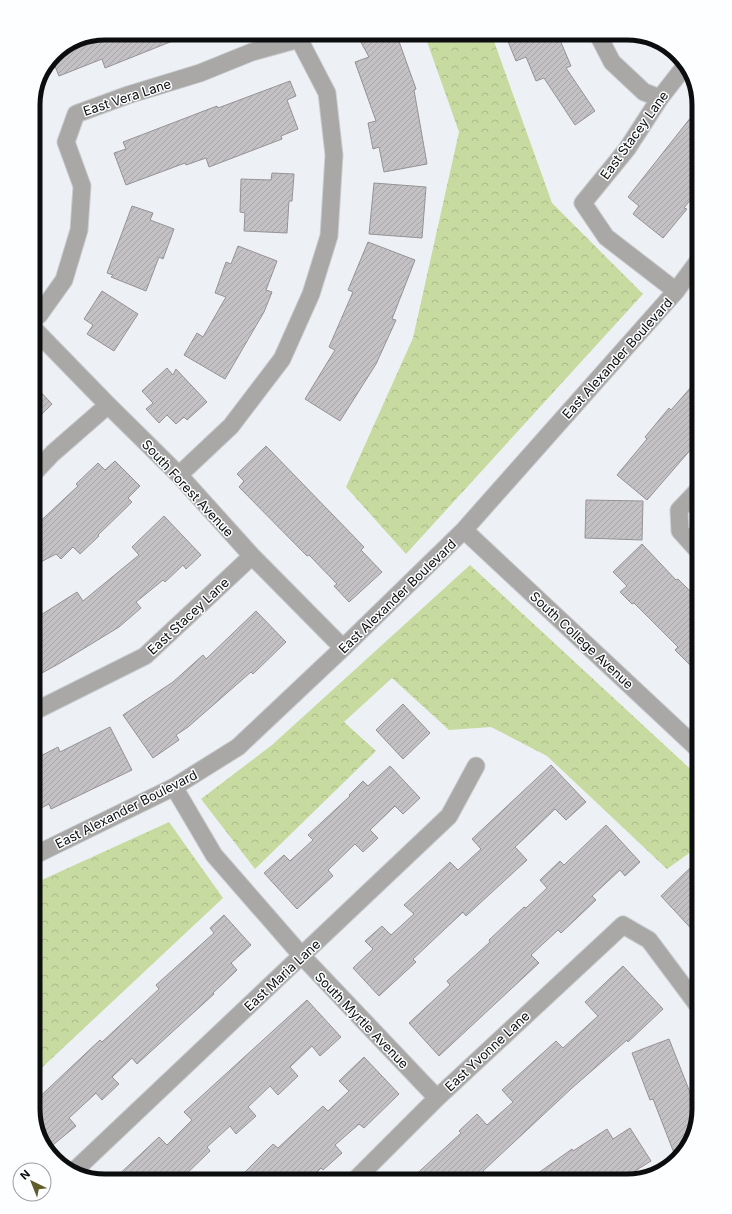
<svg xmlns="http://www.w3.org/2000/svg" width="732" height="1214" font-family="Inter,sans-serif">
<style>
.park{fill:url(#park-crowns)}
.building{fill:url(#building-hatch);stroke:#969296}
.lines{fill:none;stroke-linecap:round;stroke-linejoin:round}
.minor-casing{stroke:#c9cdd0;stroke-width:19}
.minor{stroke:#aaa8a7;stroke-width:17}
.labels{text-anchor:middle;dominant-baseline:central;stroke-width:3;stroke-linejoin:round;paint-order:stroke}
.street-label{font-size:13px;fill:#0c0d0e;stroke:#fdfeff}
.rim{fill:none;stroke:#0c0d0e;stroke-width:5}
</style>
<defs>
<pattern id="park-crowns" width="20" height="18" patternUnits="userSpaceOnUse"><rect width="20" height="18" fill="#c7da9f"/><path d="M2 6a3 3 0 1 1 6 0M12 15a3 3 0 1 1 6 0" fill="none" stroke="#aaba88"/></pattern>
<pattern id="building-hatch" width="6" height="6" patternUnits="userSpaceOnUse"><rect width="6" height="6" fill="#c4c1c5"/><path d="M-1 1l2-2M0 6l6-6M5 7l2-2" fill="none" stroke="#a7a5a8"/></pattern>
</defs>
<rect width="100%" height="100%" fill="#edf1f5"/>
<!-- park -->
<path class="park" d="M424 33H491L552 203 643 294 406 554 346 487 413 338 459 132Z
M470 565 699 777V846L667 869 547 756 491 727 449 730 392 678 344 722 376 751 255 869 201 799 272 745Z
M169 822 223 898 33 1076V884Z"/>
<!-- building -->
<path class="building" d="M105 33H190V34L105 68 102 59 59 76 52 59 54 54 78 38Z
M356 33H396L416 89 414 90 427 164 384 172 379 147 373 149 368 123 376 121 355 62 369 57Z
M519 33H557L571 66 566 68 595 111 575 125 544 78 536 81 526 57 516 61 507 39Z
M290 81 296 96 287 100 298 129 281 136 282 139 209 167 206 158 186 165 185 163 126 185 114 153 126 149 123 142 217 106 218 108Z
M699 107V189L684 208 687 209 663 238 633 214 639 206 628 197Z
M272 173 294 174 292 201H289L287 233 244 231 245 213 240 212 241 179 271 180Z
M374 183 426 187 422 238 369 234Z
M132 206 153 213 150 220 174 229 163 259 159 257 146 291 111 277 113 275 107 273Z
M368 242 415 260 392 319 396 320 376 364 340 421 305 399 335 350 329 347 353 292 348 290Z
M238 246 277 261 266 290 272 292 264 312 225 379 184 355 197 333 203 337 226 297 215 293 226 262 231 264Z
M102 291 138 314 114 351 87 334 93 325 84 319Z
M167 368 173 375 176 369 207 402 187 420 184 417 176 424 167 415 159 423 146 409 153 403 142 391Z
M699 378V440L647 500 617 475 647 439 645 437 669 408 671 410Z
M33 384 52 404 33 423Z
M266 446 364 547 361 550 382 572 349 602 334 586 337 584 309 555 307 556 239 487 244 481 237 474Z
M115 461 140 486 128 498 132 502 98 535 99 536 80 554 73 547 61 559 56 554 33 566V528L78 486 76 484 98 463 105 470Z
M586 500 643 501 642 540 585 538Z
M164 516 201 555 186 569 183 565 165 582 163 580 136 602 141 608 119 627 60 663 33 678V620L77 592 83 601 139 555 132 547Z
M642 544 676 580 678 579 699 600V674L675 650 678 647 634 603 632 604 620 592 627 586 613 572Z
M256 611 286 642 253 674 251 672 188 727 176 735 179 740 153 758 123 715 173 682 203 655 206 659Z
M403 704 430 733 403 759 376 730Z
M110 727 132 770 51 809 49 804 33 812V760L58 747 60 752Z
M551 765 586 802 566 820 555 809 531 832 515 847 527 860 466 916 463 912 413 959 416 962 379 996 353 968 373 949 365 941 382 926 391 935 414 914 404 905 450 862 458 870 481 849 472 839Z
M390 766 420 798 403 814 395 806 370 830 378 838 363 852 355 844 328 870 333 876 297 909 264 873 284 855 290 861 313 840 308 835 350 796 349 795 363 781 368 786Z
M606 825 640 862 625 876 620 870 592 896 596 900 561 933 558 930 531 955 539 963 439 1056 409 1023 450 985 447 981 490 942 489 940 524 907 526 908 547 888 540 880 560 861 564 865Z
M690 868 699 878V937L661 896Z
M224 915 251 945 231 963 237 970 213 993 214 994 137 1064 132 1058 112 1077 119 1084 102 1100 96 1093 69 1118 76 1126 48 1149 40 1141 33 1109V1103L100 1040 102 1042 159 989 156 985 214 933 210 928Z
M623 966 663 1009 628 1042 627 1040 572 1088 483 1171 486 1174 478 1181H409L461 1133 459 1131 477 1114 487 1125 513 1102 502 1090 556 1041 563 1048 598 1016 585 1002Z
M307 1000 341 1037 320 1056 312 1046 290 1067 298 1076 278 1095 270 1086 248 1107 256 1116 236 1134 230 1126 207 1147 210 1151 179 1181H112L159 1137 167 1145 192 1120 184 1112Z
M669 1039 693 1100 699 1098V1109L687 1149 676 1158 653 1099 650 1100 632 1053Z
M364 1057 399 1094 364 1128 359 1124 335 1145 342 1153 323 1170 321 1168 308 1181H236L273 1144 278 1148 323 1106 328 1111 349 1091 339 1081Z
M630 1128 651 1161 619 1181H527L572 1149 573 1151 607 1129 613 1139Z"/>
<g class="lines">
<!-- minor casing -->
<g class="minor-casing">
<path id="minor" d="M597 33 612 62 644 92 660 98
M676 291 606 237 583 203 627 149 660 98 685 66
M33 320 39 315 64 280 79 230 82 186 66 142 76 114 128 95 200 73 252 52 299 39 327 93 334 155 329 236 311 294 282 359 231 426 179 475
M33 328 108 405 179 475 252 556 343 648
M33 474 53 453 108 405
M464 530 699 750
M699 552 680 531 679 510 699 489
M33 712 145 656 252 556
M174 787 214 855 302 956 437 1098
M33 856 174 787 238 747 343 648 464 530 676 291 699 260
M73 1172 449 816 476 766
M354 1181 437 1098 623 925 649 940 699 1007"/>
</g>
<!-- minor -->
<use href="#minor" class="minor"/>
</g>
<g class="labels">
<!-- street labels -->
<g class="street-label">
<text transform="translate(127 97) rotate(-18)">East Vera Lane</text>
<text transform="translate(634 135) rotate(-54)">East Stacey Lane</text>
<text transform="translate(617 358) rotate(-48)">East Alexander Boulevard</text>
<text transform="translate(188 488) rotate(47)">South Forest Avenue</text>
<text transform="translate(397 596) rotate(-44)">East Alexander Boulevard</text>
<text transform="translate(188 616) rotate(-43)">East Stacey Lane</text>
<text transform="translate(582 640) rotate(43)">South College Avenue</text>
<text transform="translate(126 809) rotate(-27)">East Alexander Boulevard</text>
<text transform="translate(282 975) rotate(-43)">East Maria Lane</text>
<text transform="translate(362 1020) rotate(46)">South Myrtle Avenue</text>
<text transform="translate(487 1051) rotate(-43)">East Yvonne Lane</text>
</g>
</g>
<!-- crop -->
<path d="M0 0H732V1214H0ZM105 40H627A65 65 0 0 1 692 105V1109A65 65 0 0 1 627 1174H105A65 65 0 0 1 40 1109V105A65 65 0 0 1 105 40Z" fill="#fdfeff" fill-rule="evenodd"/>
<path class="rim" d="M105 40H627A65 65 0 0 1 692 105V1109A65 65 0 0 1 627 1174H105A65 65 0 0 1 40 1109V105A65 65 0 0 1 105 40Z"/>
<!-- north arrow -->
<g transform="translate(32 1182) rotate(317)"><circle r="19" fill="#fdfeff" stroke="#9d9e9f"/>
<path d="M0-3L7 15L0 10L-7 15Z" fill="#605d2a"/>
<text y="-6" font-size="11" font-weight="bold" text-anchor="middle" fill="#0c0d0e">N</text>
</g>
</svg>
